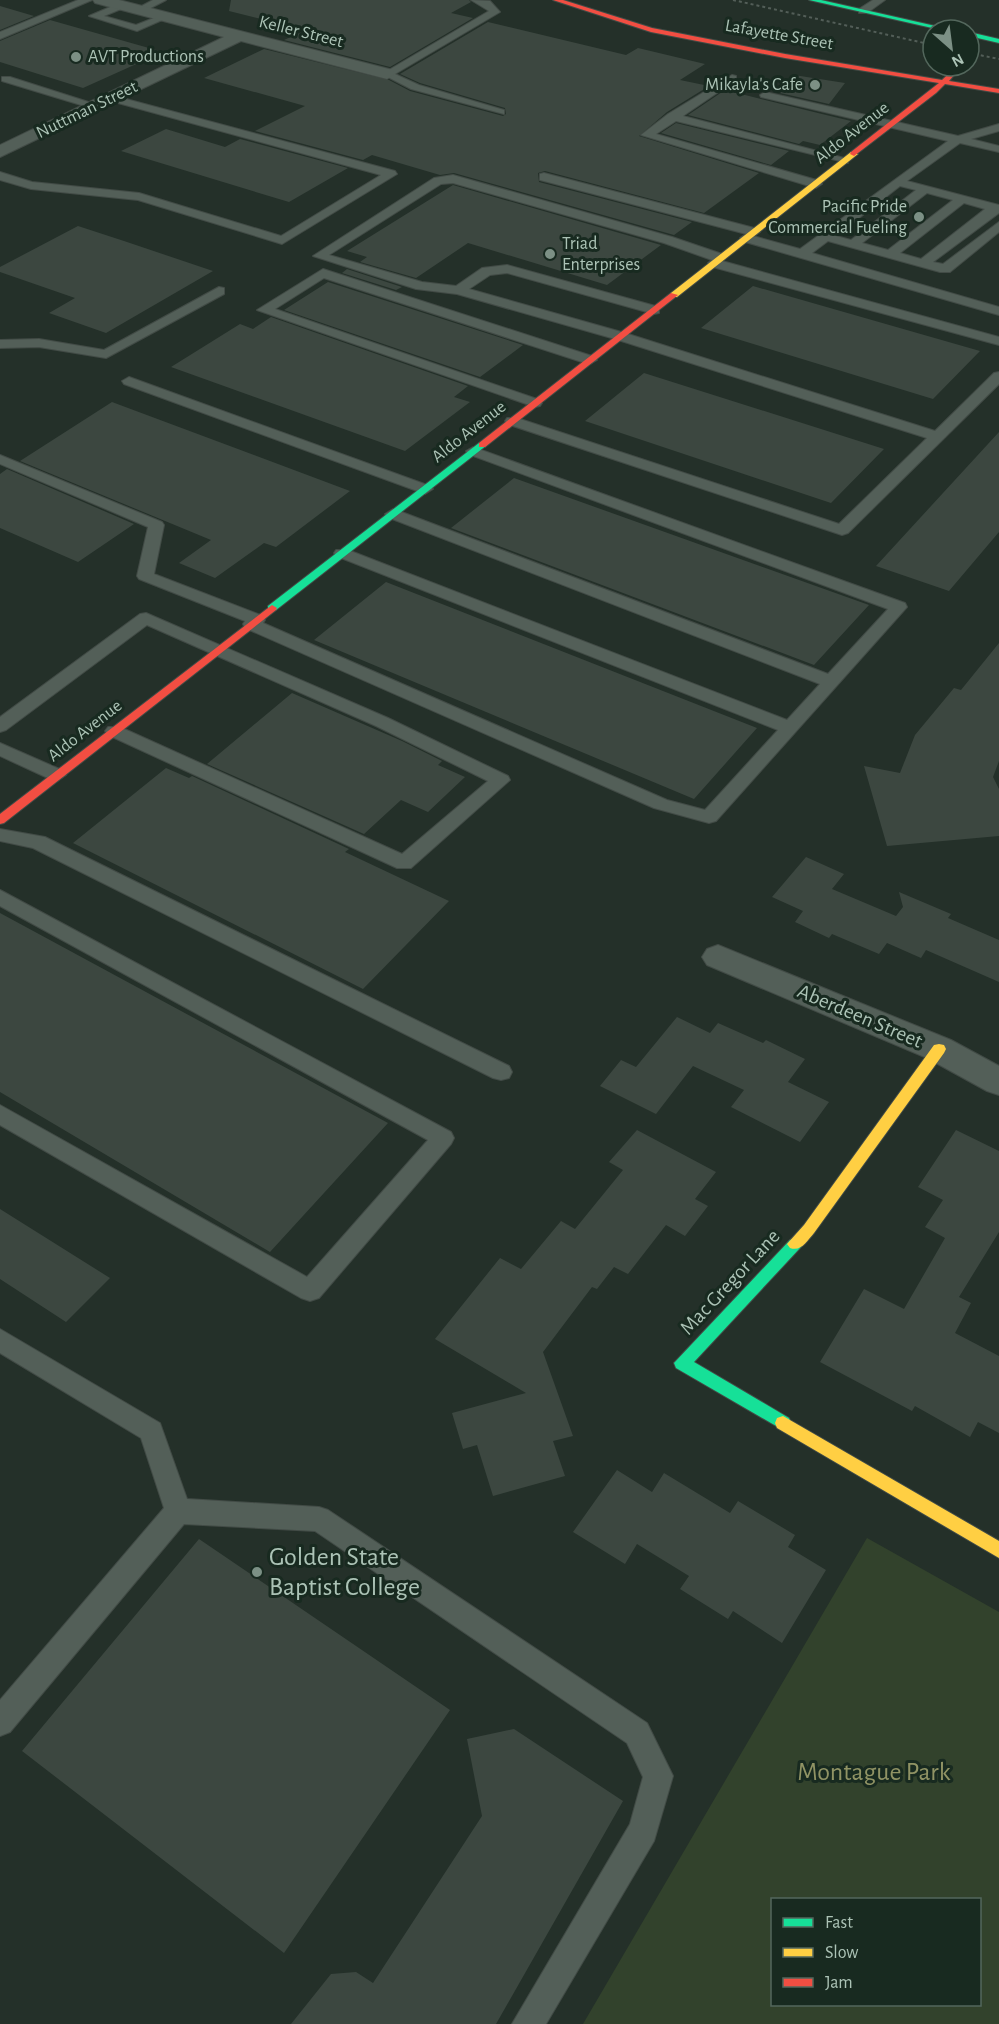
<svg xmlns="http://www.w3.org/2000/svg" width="999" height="2024" font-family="'Alegreya Sans',sans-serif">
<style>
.green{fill:#32422c;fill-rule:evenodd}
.building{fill:#3c4740}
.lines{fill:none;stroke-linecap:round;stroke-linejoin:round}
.lane-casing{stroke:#424b46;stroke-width:2}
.street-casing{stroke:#424b46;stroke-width:2}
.fast-casing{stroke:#424b46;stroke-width:2}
.slow-casing{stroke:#424b46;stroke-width:2}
.jam-casing{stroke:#424b46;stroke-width:2}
.lane{fill:#535f58;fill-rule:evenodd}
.street{fill:#535f58;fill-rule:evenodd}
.fast{fill:#16e098;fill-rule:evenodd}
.slow{fill:#ffcf43;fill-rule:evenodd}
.jam{fill:#f24e42;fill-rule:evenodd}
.rail{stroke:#535e58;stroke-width:2;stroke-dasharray:3 3;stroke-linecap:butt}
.poi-dot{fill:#7c9085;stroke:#182a20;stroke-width:2}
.labels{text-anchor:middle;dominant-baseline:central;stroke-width:6;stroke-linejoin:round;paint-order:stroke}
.far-street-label{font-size:18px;fill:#acc3b6;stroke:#182a20}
.far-poi-label{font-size:18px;fill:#acc3b6;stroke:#182a20;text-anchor:start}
.street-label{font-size:21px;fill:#acc3b6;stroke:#182a20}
.near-poi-label{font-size:26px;fill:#acc3b6;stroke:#182a20;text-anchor:start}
.near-park-label{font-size:26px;fill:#909364;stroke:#182a20}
</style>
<rect width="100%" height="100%" fill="#243029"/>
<!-- green -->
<path class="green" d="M867 1538 999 1612V2024H583ZM772 1900H980V2004H772Z"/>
<!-- building -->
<path class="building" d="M231 0H469L471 2 451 13 473 18 390 67 284 40 306 30 229 11Z
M0 6 34 16 0 30Z
M50 20 163 52 83 88 0 62V41Z
M488 22 626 55 638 48 705 64 680 80 709 86 667 112 639 136 759 173 704 213 545 171 538 173 539 182 692 222 674 235 454 173 440 175 372 155 363 160 255 131 305 106 204 78 264 49 389 80 410 91 503 116 506 114 505 108 420 83 400 74Z
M794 75 845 83 829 104 780 93Z
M725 90 822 114 851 121 820 145 803 141 799 144 688 115Z
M676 123 789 151 771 165 661 133Z
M166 129 225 147 240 139 348 168 289 202 121 151Z
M453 185 661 245 607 285 468 243 416 278 360 262 367 257 347 251Z
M78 226 124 241 213 271 106 333 49 313 75 298 0 272V267Z
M347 269 402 287 396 290 342 273Z
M328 282 523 345 480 377 284 310Z
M753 286 980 351 933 399 701 328Z
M271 317 468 386 454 397 470 402 405 451 171 367 240 324 253 329Z
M644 373 884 449 831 503 585 421Z
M112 402 120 405 350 491 276 547 264 543 215 578 179 563 211 540 20 461Z
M999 432V532L949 591 876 566Z
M7 469 134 524 78 562 0 528V474Z
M514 478 869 605 814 665 451 528Z
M386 582 757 728 694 799 314 640Z
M999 643V761L993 777 999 789V836L887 846 864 766 900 773 915 735 954 688 961 690Z
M292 693 402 741 442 761 438 765 465 777 428 812 401 800 364 834 207 764Z
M166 768 189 778 192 776 349 849 345 852 449 901 363 989 73 843Z
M806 857 844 874 832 889 896 916 903 907 899 892 951 914 948 918 999 940V982L926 950 921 958 887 943 879 954 832 934 829 938 795 922 803 911 772 897Z
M0 913 388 1123 270 1252 0 1092Z
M677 1017 710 1033 718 1023 763 1043 766 1040 805 1059 788 1082 829 1102 800 1142 731 1107 744 1090 693 1066 656 1114 600 1086 621 1060 636 1067Z
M637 1130 716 1172 695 1199 708 1206 685 1236 666 1225 628 1274 614 1267 597 1289 592 1287 543 1352 573 1436 553 1441 565 1476 493 1496 477 1445 463 1449 452 1413 526 1393 435 1339 500 1258 521 1269 561 1221 575 1229 623 1170 609 1162Z
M956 1130 999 1151V1232L959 1297 971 1303 955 1333 999 1356V1433L978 1422 970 1437 915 1406 912 1411 820 1362 864 1289 904 1309 945 1238 925 1227 943 1200 918 1187Z
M0 1209 110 1278 66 1322 0 1279Z
M617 1470 652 1492 664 1473 730 1513 738 1501 795 1535 788 1547 826 1570 782 1643 733 1611 728 1619 680 1589 689 1576 637 1544 625 1564 573 1532Z
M199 1539 450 1710 284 1953 22 1751Z
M514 1729 623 1801 496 2024H291L331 1974 356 1972 373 1983 482 1816 467 1739Z"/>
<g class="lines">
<!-- lane casing -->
<g class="lane-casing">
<path id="lane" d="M78 0H92L0 39V32Z
M153 0H166L143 12 134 10Z
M471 0 490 1 500 12 395 74 419 85 504 110V114L411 89 382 74 489 11Z
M873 0H885L867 13H859V9Z
M122 2 127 5 126 7 104 16 136 25 164 14 169 17 137 31 89 16Z
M732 75 736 76V80L683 116 848 159V163L676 121 656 134 820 181 822 184 816 188 641 135 668 114Z
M2 77H10L101 106 91 108 2 81Z
M765 92 958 136 999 124V131L971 139 999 146V152L960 143 907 181 999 205V213L933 262 943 264 999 222V232L950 272H940L828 241 812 253 999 307V315L742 241 740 238 746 234 800 249 948 141 761 97 760 95ZM900 186 916 190 851 240 836 236ZM927 193 953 200 888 250 862 243ZM964 203 985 209 921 259 900 253Z
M111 95 395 171 397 174 282 244 138 200 31 189 0 180V172L32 182 139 193 281 236 381 175 107 100 105 98Z
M544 173 758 229 760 232 754 236 540 180V174Z
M453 175 672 237 725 255 726 258 722 261 999 337V345L709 266 708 263 712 260 664 243 453 183 441 184 329 255 422 282 456 286 482 268 507 265 659 307V313L654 314 507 273 490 275 469 289 625 333 935 431 994 373 999 372V384L848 533 842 535 507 424 505 421 507 418H517L839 524 927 438 615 339 457 294 416 289 313 256 434 178Z
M323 269 595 357 597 360 590 364 585 363 324 278 275 309 540 400 542 403 540 406 535 407 257 310Z
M219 287 224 288V294L106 358 39 347 0 348V340L39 339 104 350Z
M129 377 430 486 433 489 425 494 420 492 124 384 122 381Z
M473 447 852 584 905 603 907 607 716 821 709 823 654 808 245 628 243 624 245 621 139 579 137 576 148 527 0 464V455L162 522 164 525 154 574 263 616 265 620 263 623 667 800 705 810 778 730 336 556 334 553 336 550H348L787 720 820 684 387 517 385 514 393 509 399 511 828 674 888 609 468 454 466 451Z
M146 613 388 718 508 776 510 780 411 868H397L108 735 105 731 108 727H120L402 854 488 781 376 726 147 625 6 730 0 732V717L140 614Z
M0 743 64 771 66 775 57 781 50 779 0 756Z
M0 829 45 837 509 1066 512 1072 509 1078 501 1080 493 1078 33 848 0 841Z
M0 890 451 1132 454 1138 451 1144 319 1298 310 1301 301 1298 0 1125V1105L307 1277 428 1140 0 906Z
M0 1329 160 1423 187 1499 319 1507 328 1510 647 1723 673 1776 654 1841 546 2024H512L630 1824 643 1777 627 1743 315 1531 184 1524 10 1732 0 1736V1700L164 1508 141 1438 0 1353Z"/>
</g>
<!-- street casing -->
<g class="street-casing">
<path id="street" d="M93 0H119L393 70 395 74 387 79 241 41 0 157V145L224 37 95 3Z
M718 945 951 1040 999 1066V1095L987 1091 927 1058 707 965 702 957 707 949Z"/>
</g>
<!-- fast casing -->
<g class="fast-casing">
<path id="fast" d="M809 0H821L953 30H941Z
M969 32 999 39V43L969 36Z
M479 443 487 445 276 610H268V606Z
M795 1238 800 1240 803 1244 800 1248 694 1362 789 1418 791 1423 789 1428 783 1430 676 1368 674 1363 790 1240Z"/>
</g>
<!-- slow casing -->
<g class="slow-casing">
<path id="slow" d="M851 152 858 154 677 297H671V293Z
M939 1044 944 1045 946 1049 944 1053 814 1233C807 1241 801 1252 790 1248L787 1244 804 1225 934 1045Z
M783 1416 999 1541V1558L777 1428 775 1423 777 1418Z"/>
</g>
<!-- jam casing -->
<g class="jam-casing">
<path id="jam" d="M553 0H563L652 28 785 54 942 80 956 67 959 69 949 81 999 89V93L945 84 936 93 854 156 850 154 851 152 939 83 785 58 651 32Z
M671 293 678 295 485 447H479V443Z
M272 605 277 608 276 610 4 823 0 824V814Z"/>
</g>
<!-- lane -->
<use href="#lane" class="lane"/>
<!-- street -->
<use href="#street" class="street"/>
<!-- fast -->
<use href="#fast" class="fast"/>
<!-- slow -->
<use href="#slow" class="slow"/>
<!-- jam -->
<use href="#jam" class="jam"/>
<!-- rail -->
<path class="rail" d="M733 0 933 45
M969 53 999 59"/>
</g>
<!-- markers -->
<g class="poi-dot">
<circle cx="76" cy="57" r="6"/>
<circle cx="815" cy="85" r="6"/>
<circle cx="919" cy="217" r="6"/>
<circle cx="550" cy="254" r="6"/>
<circle cx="257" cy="1572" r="6"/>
</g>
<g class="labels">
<!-- far-street labels -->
<g class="far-street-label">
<text transform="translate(301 32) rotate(14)">Keller Street</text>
<text transform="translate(779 35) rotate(10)">Lafayette Street</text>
<text transform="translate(87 110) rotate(-26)">Nuttman Street</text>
<text transform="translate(852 133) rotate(-38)">Aldo Avenue</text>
<text transform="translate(469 432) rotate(-38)">Aldo Avenue</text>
<text transform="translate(85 731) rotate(-38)">Aldo Avenue</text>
</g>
<!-- far-poi labels -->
<g class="far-poi-label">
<text x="88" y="57">AVT Productions</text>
<text x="803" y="85" text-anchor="end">Mikayla's Cafe</text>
<text x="907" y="207" text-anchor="end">Pacific Pride<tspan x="907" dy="21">Commercial Fueling</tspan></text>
<text x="562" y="244">Triad<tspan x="562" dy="21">Enterprises</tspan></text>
</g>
<!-- street labels -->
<g class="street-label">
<text transform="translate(860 1016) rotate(23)">Aberdeen Street</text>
<text transform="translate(730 1282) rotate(-47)">Mac Gregor Lane</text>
</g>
<!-- near-poi labels -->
<g class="near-poi-label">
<text x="269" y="1557">Golden State<tspan x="269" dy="30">Baptist College</tspan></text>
</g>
<!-- near-park labels -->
<g class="near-park-label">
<text x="874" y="1772">Montague Park</text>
</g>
</g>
<!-- legend -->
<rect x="771" y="1898" width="210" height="108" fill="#182a20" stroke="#53675c" stroke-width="1.5"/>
<rect x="783" y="1918" width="30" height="9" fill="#16e098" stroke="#53675c" stroke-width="1.5"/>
<text x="825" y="1928" font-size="18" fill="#acc3b6">Fast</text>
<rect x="783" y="1948" width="30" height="9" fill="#ffcf43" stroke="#53675c" stroke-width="1.5"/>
<text x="825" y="1958" font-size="18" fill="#acc3b6">Slow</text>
<rect x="783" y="1978" width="30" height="9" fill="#f24e42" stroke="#53675c" stroke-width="1.5"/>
<text x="825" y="1988" font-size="18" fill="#acc3b6">Jam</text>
<!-- north arrow -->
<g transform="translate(951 48) rotate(152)"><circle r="28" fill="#182a20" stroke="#53675c" stroke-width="1.5"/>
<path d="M0-4.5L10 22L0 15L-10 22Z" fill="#7c9085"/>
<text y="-9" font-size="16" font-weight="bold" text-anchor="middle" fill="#acc3b6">N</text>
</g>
</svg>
